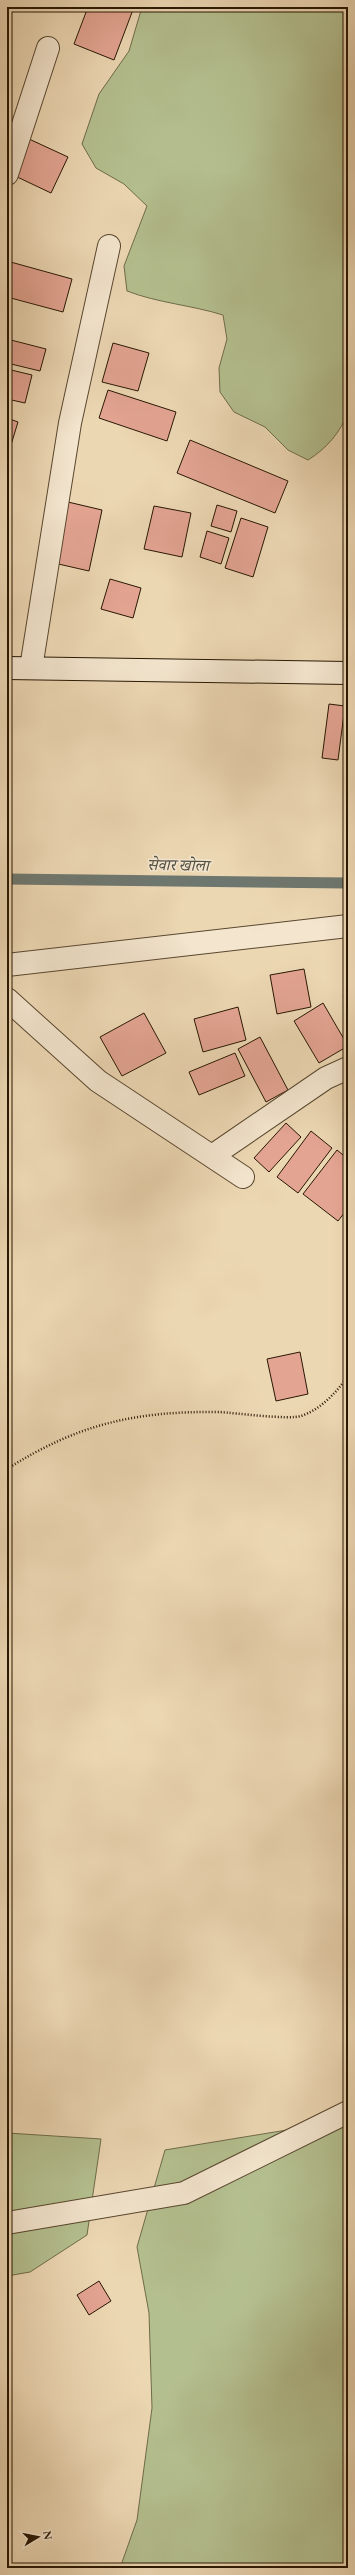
<svg xmlns="http://www.w3.org/2000/svg" width="355" height="2575" font-family="'EB Garamond','Noto Serif Devanagari',serif">
<style>
.green{fill:#b4bf8f;stroke:#6e6b49}
.lines{fill:none;stroke-linecap:round;stroke-linejoin:round}
.stream{stroke:#6e776f;stroke-width:11}
.building{fill:#e3a492;stroke:#281703}
.street-casing{stroke:#59472f;stroke-width:24}
.secondary-casing{stroke:#281703;stroke-width:24}
.path{stroke:#281703;stroke-width:2.5;stroke-dasharray:1 2;stroke-linecap:butt}
.street{stroke:#f3e5ce;stroke-width:22}
.secondary{stroke:#f3e5ce;stroke-width:22}
.labels{text-anchor:middle;dominant-baseline:central;stroke-width:3;stroke-linejoin:round;paint-order:stroke}
.water-label{font-size:16px;font-style:italic;fill:#514f42;stroke:#f3e5ce}
</style>
<rect width="100%" height="100%" fill="#ecd7b3"/>
<filter id="stains"><feTurbulence type="fractalNoise" baseFrequency=".005" numOctaves="4"/><feColorMatrix values="0 0 0 0 .2 0 0 0 0 .09 0 0 0 0 .02 0 0 0 .5 -.17"/></filter>
<radialGradient id="worn" r=".72"><stop offset=".6" stop-color="#630" stop-opacity="0"/><stop offset="1" stop-color="#630" stop-opacity=".3"/></radialGradient>
<!-- green -->
<path class="green" d="M142 7H348V412C341 432 326 449 308 460L288 450 265 427 234 412 220 392 219 368 227 339 223 315C191 305 158 303 127 291L124 266 147 206 124 184 96 168 82 144 99 94 129 51Z
M348 2120V2568H120L137 2520 152 2408 149 2313 137 2247 165 2150Z
M7 2133 101 2139 87 2235 30 2272 7 2276Z"/>
<g class="lines">
<!-- stream -->
<path class="stream" d="M7 879 348 883"/>
</g>
<!-- building -->
<path class="building" d="M88 7H134L114 60 74 44Z
M29 139 68 157 51 193 13 175Z
M7 261 72 279 63 312 7 297Z
M7 339 46 349 40 371 7 363Z
M113 343 149 353 138 391 102 382Z
M7 369 32 375 25 403 7 399Z
M108 390 176 412 167 441 99 418Z
M7 418 18 422 7 458Z
M190 440 288 481 275 513 177 473Z
M68 502 102 510 89 571 54 563Z
M217 505 237 511 231 532 211 526Z
M154 506 191 513 182 557 144 549Z
M241 518 268 527 253 577 225 568Z
M207 531 229 538 221 564 200 557Z
M110 579 141 588 133 618 101 609Z
M329 704 345 706 338 760 322 758Z
M304 969 311 1007 277 1014 270 975Z
M348 992V1004L343 996Z
M323 1003 348 1046 319 1063 294 1021Z
M238 1007 246 1040 203 1052 194 1019Z
M144 1013 166 1053 122 1076 100 1037Z
M260 1037 288 1090 266 1102 238 1049Z
M235 1053 245 1076 199 1095 189 1072Z
M286 1123 301 1137 269 1172 254 1158Z
M311 1131 332 1148 298 1193 277 1177Z
M337 1150 348 1159V1208L338 1221 303 1194Z
M300 1352 308 1394 276 1401 267 1359Z
M99 2281 111 2301 89 2315 77 2295Z"/>
<g class="lines">
<!-- street casing -->
<g class="street-casing">
<path id="street" d="M7 174 48 48
M31 668 70 423 109 246
M7 965 348 926
M7 999 98 1081 243 1177
M212 1156 326 1078 348 1068
M7 2223 184 2193 348 2112"/>
</g>
<!-- secondary casing -->
<g class="secondary-casing">
<path id="secondary" d="M7 668 348 673"/>
</g>
<!-- path -->
<path class="path" d="M7 1469C78 1424 135 1411 219 1412 236 1413 289 1420 301 1416 320 1410 337 1392 348 1376"/>
<!-- street -->
<use href="#street" class="street"/>
<!-- secondary -->
<use href="#secondary" class="secondary"/>
</g>
<g class="labels">
<!-- water labels -->
<g class="water-label">
<text transform="translate(178 865) rotate(1)">सेवार खोला</text>
</g>
</g>
<!-- margin -->
<rect width="355" height="2575" fill="none" stroke="#ecd7b3" stroke-width="24"/>
<rect x="8" y="8" width="339" height="2559" fill="none" stroke="#281703" stroke-width="2"/>
<rect x="12" y="12" width="331" height="2551" fill="none" stroke="#281703"/>
<!-- north arrow -->
<g transform="translate(38 2537) rotate(80)" stroke="#f3e5ce" stroke-width="3" paint-order="stroke">
<path d="M0-3L7 15L0 10L-7 15Z" fill="#281703"/>
<text y="-6" font-size="11" font-weight="bold" text-anchor="middle" fill="#281703">N</text>
</g>
<rect width="100%" height="100%" filter="url(#stains)"/>
<rect width="100%" height="100%" fill="url(#worn)"/>
</svg>
